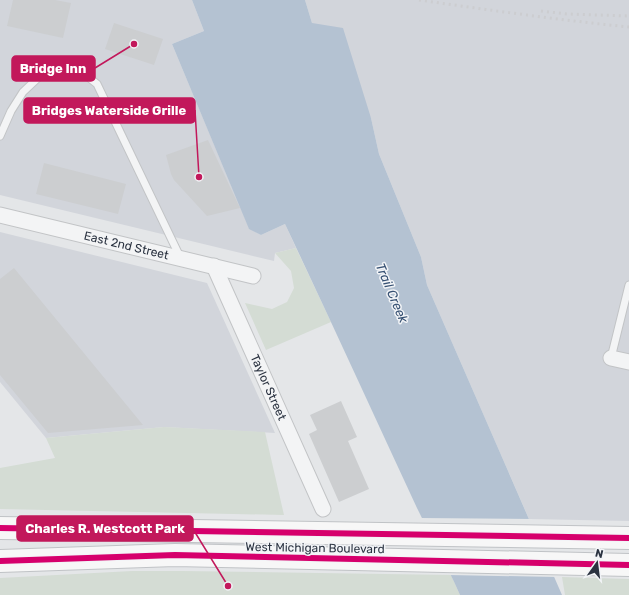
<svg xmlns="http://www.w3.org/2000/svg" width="629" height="595" font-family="Rubik,sans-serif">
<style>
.built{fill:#d2d5db}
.green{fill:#d4dcd4}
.water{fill:#b4c2d2}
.pier{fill:#e4e6e8}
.building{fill:#ccced0}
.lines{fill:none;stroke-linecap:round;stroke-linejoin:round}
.service-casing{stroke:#c2c4c6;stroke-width:9}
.minor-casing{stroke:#c2c4c6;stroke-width:17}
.primary-casing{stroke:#c0c3c6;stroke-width:24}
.service{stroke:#f3f4f5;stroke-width:7}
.minor{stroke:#f3f4f5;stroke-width:15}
.primary{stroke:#f7f7f7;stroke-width:22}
.rail{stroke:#cccdd0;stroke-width:3;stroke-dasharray:2 4;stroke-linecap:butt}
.cycleway-casing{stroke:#f2f4f7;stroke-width:8}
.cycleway{stroke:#d6006c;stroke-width:6}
.labels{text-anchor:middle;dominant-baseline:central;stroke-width:3;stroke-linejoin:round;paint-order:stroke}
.street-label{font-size:12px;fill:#2b3341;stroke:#f2f4f7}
.water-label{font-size:13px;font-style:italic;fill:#375173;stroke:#f2f4f7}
.leader{fill:none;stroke:#c2185b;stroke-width:1.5}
.callout-dot{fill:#c2185b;stroke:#f2f4f7;stroke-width:1.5}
.callout{fill:#c2185b;stroke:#c2185b;stroke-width:1.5}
.callout-label{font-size:13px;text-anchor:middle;font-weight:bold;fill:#fff}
</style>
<rect width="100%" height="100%" fill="#e4e6e8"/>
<!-- built -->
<path class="built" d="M0 0H192L204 31 172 44 249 228 261 235 285 224 296 248 275 253 274 261 0 195Z
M305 0H629V521L529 519 427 285 421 257 379 154 371 118 312 23Z
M0 232 207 283 275 433 164 427 46 438 0 382Z"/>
<!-- green -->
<path class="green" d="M296 248 331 322 266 350 245 303 272 309 287 302 294 288 291 271 275 253Z
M164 427 265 432 284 515 0 509V468L55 458 46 438Z
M132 571H183L451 575 460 595H0V578Z
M562 577 629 579V595H565Z"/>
<!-- water -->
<path class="water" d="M192 0H305L312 23 343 28 371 118 379 154 421 257 427 285 562 595H460C447 565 431 537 417 508 373 413 330 319 285 224L261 235 249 229 172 44 204 31Z"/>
<!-- pier -->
<path class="pier" d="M420 518 532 519 556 577 449 575Z"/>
<!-- building -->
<path class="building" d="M13 0H55L71 3 63 38 7 26Z
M114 23 163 39 154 65 105 49Z
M208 140 240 208 207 216 174 180 171 174 166 155Z
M44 163 126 184 118 214 36 194Z
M14 268 143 425 48 433 0 375V279Z
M341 401 357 437 348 441 369 489 339 502 309 434 317 430 310 415Z"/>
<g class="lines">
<!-- service casing -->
<g class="service-casing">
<path id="service" d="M0 136 11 111 23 92 40 76 58 71H73L87 76 97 84 181 259
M611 358 629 285"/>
</g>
<!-- minor casing -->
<g class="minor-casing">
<g id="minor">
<path id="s1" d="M0 215 253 276"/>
<path id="s2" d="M214 266 323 509"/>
<path d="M611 358 629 362"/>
</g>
</g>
<!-- primary casing -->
<g class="primary-casing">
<path id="primary" d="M0 528 629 538
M0 561 175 555 629 565"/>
</g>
<!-- service -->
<use href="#service" class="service"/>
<!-- minor -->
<use href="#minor" class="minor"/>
<!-- primary -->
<use href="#primary" class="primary"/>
<!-- rail -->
<path class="rail" d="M419 0C489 10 559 20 629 27
M541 11 567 14 629 16"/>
<!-- cycleway casing -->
<g class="cycleway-casing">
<path id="cycleway" d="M0 528 629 538
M0 561 175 555 629 565"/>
</g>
<!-- cycleway -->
<use href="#cycleway" class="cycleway"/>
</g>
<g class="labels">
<!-- street labels -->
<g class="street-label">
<text stroke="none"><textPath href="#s1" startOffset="130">East 2nd Street</textPath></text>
<text stroke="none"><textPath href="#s2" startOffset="133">Taylor Street</textPath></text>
<text transform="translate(315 548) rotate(1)">West Michigan Boulevard</text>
</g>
<!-- water labels -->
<g class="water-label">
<text transform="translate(392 293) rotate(67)">Trail Creek</text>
</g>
</g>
<!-- callouts -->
<path class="leader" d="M134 44L95 68M199 177L195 110M228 586L193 529"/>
<g class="callout-dot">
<circle cx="134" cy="44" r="4"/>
<circle cx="199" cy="177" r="4"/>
<circle cx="228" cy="586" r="4"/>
</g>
<g class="callout">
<rect x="12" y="56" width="83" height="25" rx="4"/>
<rect x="24" y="98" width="171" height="25" rx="4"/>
<rect x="17" y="516" width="176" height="25" rx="4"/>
</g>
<g class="callout-label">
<text x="53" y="73">Bridge Inn</text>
<text x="109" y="115">Bridges Waterside Grille</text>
<text x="105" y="533">Charles R. Westcott Park</text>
</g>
<!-- north arrow -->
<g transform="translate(597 563) rotate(14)" stroke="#f2f4f7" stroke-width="3" paint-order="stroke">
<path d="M0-3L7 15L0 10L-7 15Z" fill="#2b3341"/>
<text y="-6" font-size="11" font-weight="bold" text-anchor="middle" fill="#2b3341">N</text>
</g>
</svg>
